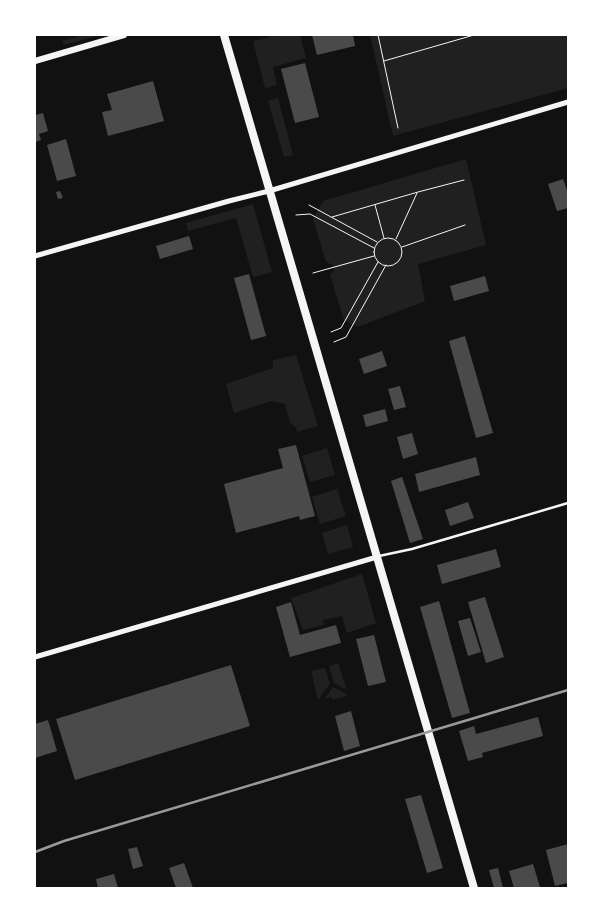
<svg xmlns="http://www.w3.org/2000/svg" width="603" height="923" font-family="'Alegreya Sans',sans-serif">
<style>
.green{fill:#202020}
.building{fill:#4a4a4a}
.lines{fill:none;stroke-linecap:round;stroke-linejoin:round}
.path{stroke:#f5f5f5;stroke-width:1}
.service{stroke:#f5f5f5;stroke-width:2.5}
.minor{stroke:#f5f5f5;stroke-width:5}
.tertiary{stroke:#f5f5f5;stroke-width:6}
.primary{stroke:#f5f5f5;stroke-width:8}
.rail{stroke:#9a9a9a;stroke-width:2.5}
</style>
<rect width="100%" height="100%" fill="#111"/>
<!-- green -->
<path class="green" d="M84 35H100L64 45 62 41Z
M276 35H300L306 58 273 67 277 85 265 88 253 41Z
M370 35H568V88L393 136Z
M278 98 293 155 284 157 268 101Z
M466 159 486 245 418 264 425 301 358 327 344 320 330 275 334 270 333 265 326 262 313 219 323 201Z
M253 204 272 272 253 277 236 218 188 231 186 223Z
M296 355 318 426 297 432 296 427 290 423 285 404 272 401 234 413 226 384 273 368V360Z
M327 448 335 475 310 482 302 456Z
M337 489 346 516 320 524 312 497Z
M347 525 353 547 328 554 322 533Z
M362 574 376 623 347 633 342 616 323 620 324 625 303 630 291 598Z
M338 663 347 690 334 683 329 666Z
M325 668 330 684 318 700 311 671Z
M333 687 348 695 333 700 331 697 324 699Z"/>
<!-- building -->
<path class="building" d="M312 35H353L355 46 317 55Z
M305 63 319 117 295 123 281 69Z
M153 81 164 121 108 136 102 112 112 110 107 94Z
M43 113 48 131 39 134 41 140 35 142V115Z
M66 139 76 176 57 181 47 145Z
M563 179 568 193V208L557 211 548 184Z
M60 191 63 198 58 199 56 192Z
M189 236 193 249 160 259 156 246Z
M249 274 266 336 251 340 234 278Z
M485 276 489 291 454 301 450 286Z
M465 336 493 433 476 438 449 341Z
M382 351 387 366 364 374 359 359Z
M400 386 406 407 394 410 388 389Z
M385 409 388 421 366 427 363 415Z
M412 433 418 454 403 459 397 437Z
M296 445 315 516 300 520 299 516 236 533 224 484 283 468 278 449Z
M476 457 480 475 419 492 415 474Z
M402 477 423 539 410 543 391 481Z
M468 502 474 518 450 526 445 510Z
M496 549 501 567 442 584 437 565Z
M485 597 504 657 486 663 468 602Z
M439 601 470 713 452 718 420 607Z
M291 602 300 635 336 625 341 643 290 657 276 607Z
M470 618 481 652 468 656 458 621Z
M374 635 386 682 368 686 356 639Z
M231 665 250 726 75 780 56 719Z
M351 711 360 746 344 751 335 716Z
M538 717 543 736 482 753 483 757 468 761 459 731 474 726 476 734Z
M48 720 57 751 35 758V724Z
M421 795 443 868 427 873 405 799Z
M568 844V883L555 886 546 850Z
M137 847 143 866 133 869 128 849Z
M184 863 193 888H176L169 868Z
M533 864 540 887 514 888 509 871Z
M498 868 503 888H494L489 870Z
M114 874 118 888H98L96 879Z"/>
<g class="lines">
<!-- path -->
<path class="path" d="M378 35 398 128
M384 61 474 35
M309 205 377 242
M375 205 384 238
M296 215 310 214 374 248
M332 217 418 192 464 180
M374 252a14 14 0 1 1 28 0a14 14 0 1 1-28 0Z
M396 239 417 193
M402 247 465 225
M313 273 374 256
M331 332 341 328 378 262
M334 342 346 337 386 265"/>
<!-- service -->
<path class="service" d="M379 556 412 549 568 503"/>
<!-- minor -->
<path class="minor" d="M35 256 229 201 269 191 568 102
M35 657 377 557"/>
<!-- tertiary -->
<path class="tertiary" d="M35 61 124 35"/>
<!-- primary -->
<path class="primary" d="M224 35 474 888"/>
<!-- rail -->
<path class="rail" d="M35 852 64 841C232 790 400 741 568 690"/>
</g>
<!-- border -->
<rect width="603" height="923" fill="none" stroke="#ffffff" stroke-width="72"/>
</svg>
